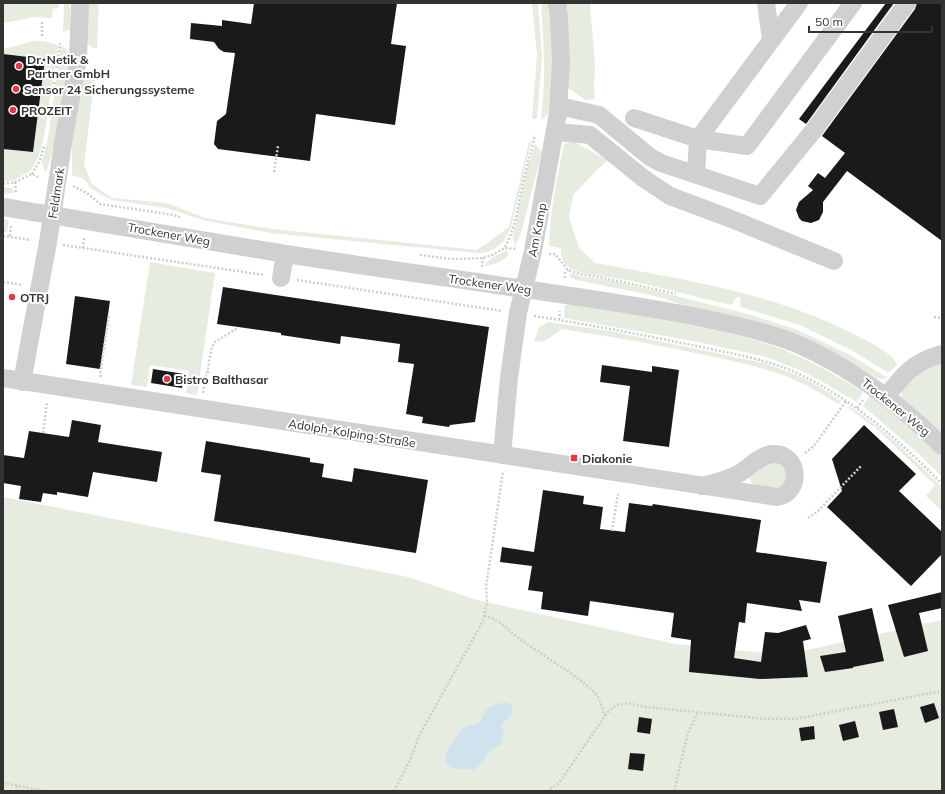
<svg xmlns="http://www.w3.org/2000/svg" width="945" height="794" font-family="Mulish,sans-serif">
<style>
.green{fill:#e6ecdf;fill-rule:evenodd}
.water{fill:#cfe2ee}
.building{fill:#1a1a1a}
.lines{fill:none;stroke-linecap:round;stroke-linejoin:round}
.path{stroke:#cdcdcd;stroke-width:2.5;stroke-dasharray:2 2;stroke-linecap:butt}
.minor{stroke:#d0d0d0;stroke-width:18}
.poi-dot{fill:#e63946;stroke:#fff;stroke-width:1.5}
.labels{text-anchor:middle;dominant-baseline:central;stroke-width:4;stroke-linejoin:round;paint-order:stroke}
.poi-label{font-size:12px;font-weight:bold;fill:#333;stroke:#fff;text-anchor:start}
.street-label{font-size:12px;fill:#333;stroke:#fff}
</style>
<rect width="100%" height="100%" fill="#fff"/>
<!-- green -->
<path class="green" d="M3 3H59V8L53 9 52 18 35 17 3 23Z
M64 3H70V29L63 32Z
M87 3H99L97 48H93L87 43Z
M532 3H538L542 56 537 119H532L537 55Z
M541 3H549C554 40 552 75 550 112L541 120C546 80 544 42 541 3Z
M565 3H590L595 65 594 89 595 99 586 100 568 88C571 60 570 31 565 3Z
M34 41H44L58 45 44 137 38 158 30 171 14 180 3 182V149L33 152 45 60 3 54 4 49Z
M61 46C68 48 68 52 68 58 63 93 59 139 46 172L45 171 42 162 48 138Z
M90 75H95L84 165 92 184 112 198 167 203 205 218 272 229 477 250 509 227 529 142H531L511 227C505 243 494 254 477 253L271 233 203 220 167 208 112 200 90 188 86 181 81 178 72 175V139L81 83 86 77Z
M574 142 607 160 573 195 569 217 579 248 595 263C686 280 782 294 865 340 876 346 892 353 897 365L888 373 855 352 800 325 741 307 740 297H736L732 305C695 297 659 287 622 279 606 276 588 276 574 270 563 265 561 259 561 248L549 246C550 212 557 178 564 144Z
M535 144 542 152 521 233 515 246 513 236 526 173Z
M3 187 12 188 14 193 3 194Z
M3 218 9 221 7 232H3Z
M506 251 509 253C507 261 493 265 485 266V264L493 257Z
M150 262 215 273 197 395 186 393 189 371 150 365 147 387 131 385Z
M571 273 579 276 613 281 664 293 751 315 798 330 852 356 888 378 879 379 861 368 663 298 636 292 576 280 569 276Z
M565 305H573C622 312 670 320 718 331 742 337 767 342 791 353 816 364 840 377 863 392L857 402 823 382 800 370 766 357 698 342 564 318Z
M548 322 610 331 764 363 797 375 820 387 841 401 839 404C825 396 811 387 797 381 773 370 748 365 724 359 670 347 616 337 562 329L543 342 534 341 539 327Z
M942 360V437L901 398C901 375 925 368 942 360Z
M870 395C896 413 920 434 942 457V477L919 454 863 406Z
M849 406C884 429 913 458 942 487V511L926 496 935 485 876 428 848 408Z
M779 462C787 470 788 476 782 486 774 489 758 488 751 483L750 477 768 463Z
M3 497 408 577 477 600 675 644 785 655 942 620V791H3ZM511 716 502 724 504 733 490 750 485 760 462 728 480 722Z"/>
<!-- water -->
<path class="water" d="M508 702 513 707 511 716 502 724 504 733 501 745 490 750 485 760 474 770 453 768 445 762 447 751 462 728 480 722C487 706 491 705 508 702Z"/>
<!-- building -->
<path class="building" d="M254 3H397L391 44 406 46 395 125 316 114 310 161 218 149 214 144 217 121 226 114 235 53 224 52 219 49 214 42 190 39 191 23 222 26V20L251 24Z
M886 3H894L806 124 799 119Z
M917 3H942V241L847 171 823 202V212L819 220 811 223 802 221 799 218 796 210 799 202 813 190 808 186 818 173 825 178 845 153 822 136 915 9Z
M3 54 45 59 33 152 3 149Z
M223 287 489 327 475 422 450 425 449 427 422 423 423 417 406 414 414 364 398 362 400 344 341 336 340 344 281 335V333L217 324Z
M75 296 110 301 100 369 66 364Z
M602 365 652 372V366L679 370 669 447 623 441 630 386 600 382Z
M153 369 184 374 182 388 151 383Z
M72 420 101 425 98 442 162 452 157 482 93 472 88 497 57 492V495L43 493 41 502 19 499 21 486 3 483V455L24 458 29 431 69 437Z
M864 425 916 474 899 491 942 532V554L911 586 827 507 842 491 832 459Z
M206 441 310 458V462L324 464 322 477 352 482 354 468 428 480 416 553 214 521 221 475 201 472Z
M543 490 584 496 583 504 603 507 600 529 625 532 629 503 652 506 653 504 761 520 756 552 827 562 820 603 799 600 802 611 747 603 745 623 739 622 734 658 761 662 765 632 778 633 806 625 811 639 803 641 808 677 760 679 689 672 691 640 671 637 674 613 590 601 588 616 541 609 543 592 528 590 532 566 500 562 502 547 534 552Z
M942 592V608L919 613 928 651 904 657 888 605Z
M872 608 884 661 853 667V668L825 672 820 656 846 652 838 616Z
M934 703 939 718 925 723 920 707Z
M894 709 898 727 883 730 879 712Z
M639 717 652 719 650 734 637 732Z
M855 721 859 737 843 741 839 725Z
M814 726 815 739 801 741 799 728Z
M630 753 645 754 643 771 628 769Z"/>
<g class="lines">
<!-- path -->
<path class="path" d="M42 36V22
M53 92 60 43
M274 172 278 146
M32 174 40 160 44 146
M15 182 16 192
M3 184 15 182 32 174 40 178
M73 186 87 193 100 204 174 215 182 218
M3 236 31 240
M10 236 11 224
M63 245 264 275
M505 247C515 229 518 207 522 187 526 169 531 152 535 135
M83 248 84 237
M549 254H555L568 270 580 274 614 280 676 294
M420 255 452 259 483 258 492 255 505 248 516 249
M482 267 483 258
M565 278V273L568 270
M297 280 502 311
M3 282 23 285
M534 316C592 325 649 336 706 348 738 355 770 360 799 374 855 401 899 440 942 484
M934 317 942 318
M559 320 560 311
M207 372 211 373
M101 377 100 374 109 315
M203 393 212 347 215 342 236 329 237 327
M857 408 863 400
M43 433 47 402
M805 453 814 446 846 401
M808 518 818 511 862 465
M612 531 618 494
M484 616C500 619 507 630 520 639 544 657 571 671 593 691 600 698 602 707 605 716
M3 783 45 791
M16 786 19 791
M394 791 410 760 420 734 483 621 487 601 486 587 503 471
M547 791 559 783 605 716C618 699 627 703 646 707L767 719H795L942 691
M674 791 688 733 698 712"/>
<!-- minor -->
<path class="minor" d="M766 3 771 40
M559 106 599 115 650 157 661 163 760 196 814 130 907 3
M634 118 698 139 747 146 853 3
M556 132 590 135 643 178 670 196 729 218 834 261
M696 174 698 139 799 3
M3 207C98 222 192 239 286 254 350 264 414 273 477 282 554 294 631 303 707 319 737 326 769 332 797 344 852 368 900 404 942 446
M281 278 285 254
M3 378 777 497C802 493 800 454 774 454 761 454 750 467 740 473 728 480 715 483 702 486
M22 382 48 242 64 137 78 59 80 3
M886 397C903 375 914 361 942 354
M502 455 509 378 518 313 533 251 558 113 561 62 559 17 557 3"/>
</g>
<!-- markers -->
<g class="poi-dot">
<circle cx="19" cy="66" r="4"/>
<circle cx="16" cy="89" r="4"/>
<circle cx="13" cy="110" r="4"/>
<circle cx="12" cy="297" r="4"/>
<circle cx="167" cy="379" r="4"/>
<rect x="570" y="454" width="8" height="8" rx="2"/>
</g>
<g class="labels">
<!-- poi labels -->
<g class="poi-label">
<text x="27" y="59">Dr. Netik &amp;<tspan x="27" dy="14">Partner GmbH</tspan></text>
<text x="24" y="89">Sensor 24 Sicherungssysteme</text>
<text x="21" y="110">PROZEIT</text>
<text x="20" y="297">OTRJ</text>
<text x="175" y="379">Bistro Balthasar</text>
<text x="582" y="458">Diakonie</text>
</g>
<!-- street labels -->
<g class="street-label">
<text transform="translate(56 193) rotate(-81)">Feldmark</text>
<text transform="translate(537 230) rotate(-79)">Am Kamp</text>
<text transform="translate(169 234) rotate(10)">Trockener Weg</text>
<text transform="translate(490 284) rotate(8)">Trockener Weg</text>
<text transform="translate(896 407) rotate(39)">Trockener Weg</text>
<text transform="translate(352 433) rotate(9)">Adolph-Kolping-Straße</text>
</g>
</g>
<!-- border -->
<rect width="945" height="794" fill="none" stroke="#333333" stroke-width="8"/>
<!-- scale -->
<path d="M809 26v6h123v-6" fill="none" stroke="#333333" stroke-width="2"/>
<text x="815" y="26" font-size="12" fill="#333333" stroke="#ffffff" stroke-width="3" paint-order="stroke">50 m</text>
</svg>
